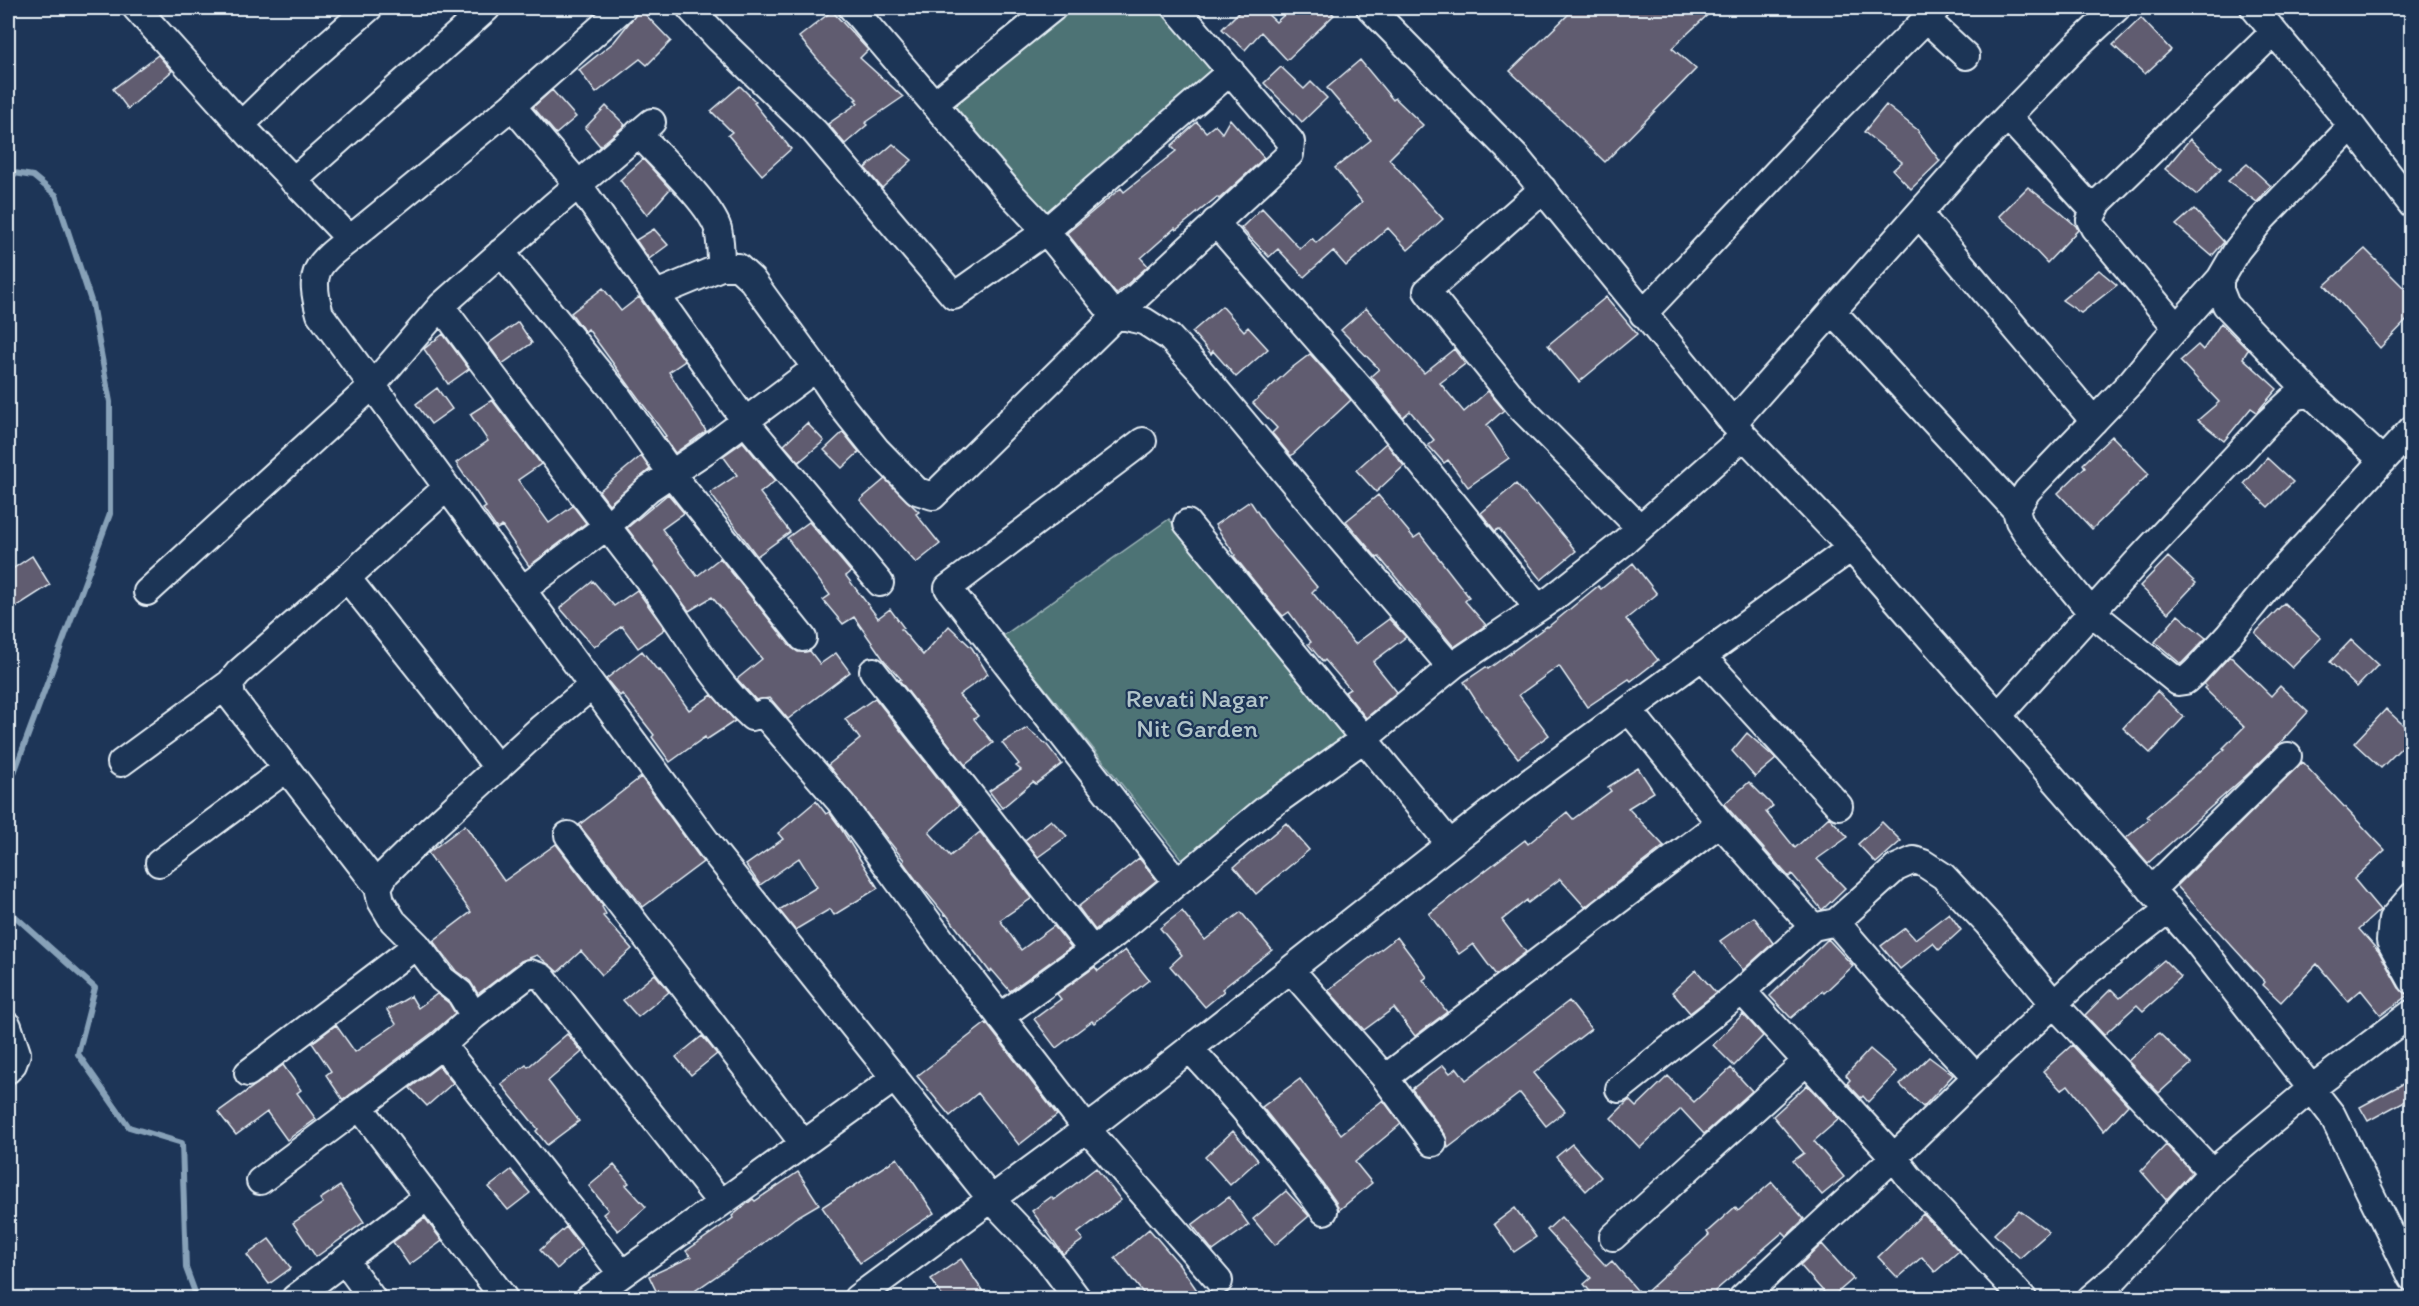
<svg xmlns="http://www.w3.org/2000/svg" width="2419" height="1306" font-family="Itim,sans-serif">
<style>
.green{fill:#4d7375;stroke:#9ab2b6;stroke-width:1.5}
.lines{fill:none;stroke-linecap:round;stroke-linejoin:round}
.stream{stroke:#87a1b8;stroke-width:6}
.building{fill:#605c6f;stroke:#e8f1f8;stroke-width:1.5}
.minor-casing{stroke:#e8f1f8;stroke-width:30}
.minor{stroke:#1d3557;stroke-width:26}
.labels{text-anchor:middle;dominant-baseline:central;stroke-width:4.5;stroke-linejoin:round;paint-order:stroke}
.park-label{font-size:26px;fill:#b2c5ca;stroke:#1d3557}
</style>
<rect width="100%" height="100%" fill="#1d3557"/>
<filter id="ink" filterUnits="userSpaceOnUse"><feTurbulence type="fractalNoise" baseFrequency=".0167" numOctaves="2"/><feDisplacementMap in="SourceGraphic" scale="12" xChannelSelector="R" yChannelSelector="G"/><feConvolveMatrix kernelMatrix="1 2 1 2 8 2 1 2 1" color-interpolation-filters="sRGB"/></filter>
<g filter="url(#ink)">
<!-- green -->
<path class="green" d="M1072 8H1160L1214 74 1048 215 955 106Z
M1169 519 1351 735 1183 861 1003 636Z"/>
<g class="lines">
<!-- stream -->
<path class="stream" d="M8 172 33 176 56 195 92 304 110 402V514L8 789
M8 910 95 988 78 1054 129 1127 182 1143 186 1268 197 1298"/>
</g>
<!-- building -->
<path class="building" d="M1243 8H1261L1276 22 1292 8H1327L1334 15 1287 60 1261 32 1245 50 1222 29Z
M1575 8H1715L1672 48 1696 69 1605 162 1510 71Z
M640 9 671 41 647 65 640 59 596 93 579 70 614 42Z
M832 11 868 50 860 58 903 97 865 123 867 125 845 144 828 124 858 103 855 100 857 99 820 62 799 37Z
M2141 18 2171 50 2145 74 2113 45Z
M158 55 172 71 128 109 113 89Z
M1360 60 1393 100 1395 98 1423 125 1389 159 1443 219 1408 250 1388 228 1346 266 1333 251 1304 277 1278 249 1269 257 1241 228 1262 208 1300 249 1312 238 1316 243 1362 202 1335 168 1371 140 1327 88Z
M1281 67 1304 89 1311 82 1327 98 1302 122 1264 83Z
M740 86 756 102 754 103 791 149 762 175 728 135 732 132 711 111Z
M552 90 576 117 556 134 533 107Z
M1886 105 1919 131 1918 132 1940 161 1911 189 1893 170 1902 162 1864 132Z
M606 106 625 125 600 146 585 128Z
M1230 119 1264 158 1219 199 1217 197 1176 230 1175 228 1141 258 1148 266 1116 294 1067 233 1121 188 1124 192 1176 151 1171 146 1197 122 1206 132 1215 125 1222 133Z
M2190 139 2221 168 2197 195 2165 169Z
M893 144 912 160 882 188 865 168Z
M643 159 670 189 647 215 620 180Z
M2247 164 2271 186 2257 202 2228 181Z
M2028 187 2059 211 2076 226 2078 230 2047 263 2018 232 1999 216Z
M2194 209 2224 242 2212 256 2176 225Z
M654 229 668 245 649 259 636 240Z
M2365 249 2412 296V315L2380 348 2325 285Z
M2099 270 2117 285 2081 313 2062 300Z
M603 288 621 311 639 297 685 361 669 372 706 431 675 453 664 437 666 436 588 329 585 332 571 313Z
M1606 297 1637 334 1579 382 1548 345Z
M1222 306 1244 331 1248 327 1268 349 1236 377 1213 351 1211 354 1192 332Z
M1366 308 1424 373 1454 349 1465 364 1440 383 1464 412 1488 391 1504 410 1487 425 1509 458 1468 487 1448 460 1444 463 1428 445 1434 440 1410 411 1403 417 1371 376 1379 369 1341 330Z
M518 322 532 343 502 364 488 344Z
M2221 323 2248 350 2243 358 2277 389 2257 412 2251 408 2224 441 2198 420 2219 402 2180 361 2198 345 2203 350Z
M443 334 469 369 448 384 424 349Z
M1310 354 1351 400 1291 456 1272 433 1277 428 1253 403 1289 370Z
M437 388 452 409 431 424 416 404Z
M492 400 541 464 518 480 549 523 573 506 586 523 529 566 502 526 497 529 483 509 486 507 456 463 488 441 470 414Z
M807 423 824 441 799 462 784 445Z
M843 432 859 452 842 468 824 450Z
M2112 436 2149 474 2092 529 2058 493 2085 467 2083 464Z
M743 442 775 481 760 493 790 532 757 556 710 493 737 475 723 456Z
M1386 443 1404 466 1376 492 1356 470Z
M641 456 650 469 609 504 599 491Z
M2267 458 2293 482 2268 507 2244 484Z
M885 479 919 512 916 514 940 544 916 563 860 500Z
M1516 484 1535 506 1537 504 1576 551 1541 580 1499 529 1495 531 1481 513Z
M668 494 684 513 662 529 697 576 720 558 792 648 798 652 810 651 820 664 836 653 850 672 788 719 770 698 756 700 737 679 762 659 712 597 689 611 627 528Z
M1378 495 1414 538 1420 534 1469 597 1465 601 1486 625 1454 647 1379 557 1377 558 1346 521Z
M1250 501 1268 528 1317 587 1312 592 1355 644 1389 619 1406 637 1373 662 1397 692 1366 718 1345 692 1350 689 1325 660 1323 662 1308 644 1311 642 1289 612 1283 616 1274 606 1234 556 1235 555 1215 525Z
M809 522 851 572 846 576 878 618 890 609 904 628 901 629 923 655 949 626 972 648 988 674 959 695 978 716 974 719 993 743 965 765 899 680 901 679 884 660 854 617 843 624 823 600 830 595 787 538Z
M32 556 50 585 8 612V572Z
M2168 557 2196 583 2168 613 2140 586Z
M1633 563 1657 594 1626 619 1658 660 1631 681 1629 679 1587 707 1559 666 1519 695 1549 735 1518 758 1489 721 1464 682 1486 667 1488 669 1547 626 1548 627 1598 586 1601 589Z
M593 581 614 606 637 590 665 629 638 648 622 626 594 647 560 608Z
M2284 603 2321 638 2292 668 2255 633Z
M2178 615 2206 638 2181 664 2155 642Z
M2351 640 2378 665 2357 687 2330 662Z
M642 651 658 671 660 670 689 710 712 695 735 721 706 740 705 737 670 762 652 737 654 735 622 694 620 696 606 679Z
M2229 657 2232 658 2271 696 2280 686 2308 712 2279 744 2248 774 2148 863 2126 838 2149 819 2147 816 2225 749 2223 748 2244 727 2204 688 2206 686 2204 684Z
M2157 691 2184 717 2150 753 2123 728Z
M875 698 959 805 929 832 950 856 980 832 1032 898 1000 920 1021 950 1054 926 1071 947 1010 991 992 970 990 972 946 914 945 915 917 881 903 862 904 860 828 765 860 739 845 719Z
M2386 709 2412 733V737L2381 768 2354 743Z
M1027 728 1047 745 1062 764 1036 784 1033 782 1002 808 989 791 1021 770 1016 766 1019 764 1002 743Z
M1747 733 1776 759 1755 777 1732 751Z
M2302 762 2385 850 2354 879 2380 910 2359 929 2379 952 2399 988 2408 995 2381 1015 2361 990 2348 1001 2317 964 2281 1002 2263 985 2265 982 2177 886Z
M1638 768 1654 792 1628 808 1664 846 1585 907 1560 879 1528 903 1527 900 1502 920 1526 952 1496 975 1473 944 1459 954 1429 914 1525 840 1528 844 1567 812 1573 819 1611 791 1608 787Z
M641 777 703 862 643 907 579 825Z
M1749 782 1773 806 1766 812 1795 848 1829 817 1848 837 1817 859 1845 888 1822 910 1792 874 1789 877 1724 804Z
M816 801 826 814 829 812 840 827 878 888 834 915 830 909 795 930 779 910 817 887 799 858 760 885 746 865 783 839 778 833Z
M1051 820 1067 836 1038 857 1025 840Z
M1882 822 1901 841 1876 863 1858 844Z
M1286 823 1309 850 1256 894 1234 867Z
M465 825 504 881 556 844 603 906 602 907 606 914 603 916 632 949 602 975 581 951 558 972 537 955 521 961 478 994 470 981 456 971 433 941 471 912 428 853Z
M1139 858 1157 880 1095 930 1078 907Z
M1182 911 1205 940 1241 912 1272 950 1222 989 1224 991 1205 1007 1170 966 1182 955 1160 928Z
M1949 913 1961 930 1939 950 1933 943 1900 969 1881 946 1905 928 1915 939Z
M1754 917 1773 943 1743 970 1720 941Z
M1397 937 1427 977 1423 980 1447 1012 1415 1036 1394 1008 1364 1030 1328 990Z
M1828 939 1853 966 1824 993 1822 991 1791 1018 1770 996Z
M1125 950 1149 980 1094 1023 1092 1021 1056 1048 1034 1019 1061 999 1057 994 1095 967 1098 971Z
M2164 960 2181 977 2143 1011 2137 1005 2104 1035 2085 1015 2111 989 2120 998Z
M1696 970 1716 993 1690 1013 1672 992Z
M655 974 669 992 638 1017 623 1000Z
M437 994 449 1003 455 1013 432 1033 343 1100 326 1075 331 1071 312 1043 336 1025 355 1052 396 1024 387 1010 411 996 418 1008Z
M1569 1001 1591 1029 1534 1073 1565 1111 1546 1126 1520 1093 1448 1148 1445 1134 1412 1089 1443 1065 1450 1073 1457 1068 1466 1080Z
M1743 1014 1763 1036 1734 1066 1713 1045Z
M986 1023 1057 1115 1019 1145 978 1093 950 1116 917 1076Z
M2159 1033 2191 1064 2159 1093 2128 1061Z
M567 1034 582 1052 548 1081 579 1121 547 1145 536 1131 538 1129 501 1084 526 1065 528 1067Z
M702 1036 717 1054 691 1075 676 1057Z
M2072 1045 2128 1105 2104 1131 2068 1085 2061 1090 2043 1071Z
M1870 1049 1897 1072 1868 1102 1863 1096 1861 1098 1847 1083 1850 1080 1846 1075Z
M1929 1057 1953 1075 1923 1107 1900 1085Z
M283 1065 301 1090 297 1093 316 1119 287 1140 267 1112 236 1135 218 1112Z
M439 1066 453 1083 427 1106 410 1088Z
M1731 1068 1752 1091 1704 1134 1681 1109 1640 1148 1611 1118 1629 1100 1636 1107 1668 1076 1694 1102Z
M1300 1079 1341 1134 1383 1100 1401 1124 1355 1162 1372 1183 1339 1210 1336 1202 1321 1181 1262 1107Z
M2412 1079V1097L2368 1121 2360 1107Z
M1807 1085 1839 1119 1814 1141 1844 1177 1822 1195 1793 1161 1804 1153 1773 1116Z
M1233 1131 1258 1160 1230 1185 1205 1157Z
M1572 1144 1601 1177 1586 1191 1556 1157Z
M2166 1145 2192 1172 2166 1200 2141 1171Z
M897 1158 934 1213 860 1263 822 1207Z
M614 1165 629 1183 626 1185 646 1207 618 1231 603 1214 608 1210 589 1186Z
M1096 1168 1121 1200 1078 1233 1083 1240 1063 1254 1032 1211 1051 1197 1054 1200Z
M511 1170 530 1193 508 1210 489 1187Z
M798 1172 819 1204 795 1218 757 1248 683 1299H660L649 1276 691 1257 686 1251 733 1218 732 1216 753 1199 755 1201Z
M1772 1182 1804 1219 1787 1236 1783 1232 1715 1291 1722 1299H1596L1584 1284 1591 1278 1547 1230 1561 1217 1606 1266 1612 1261 1642 1296 1709 1235 1707 1232 1735 1207 1738 1211Z
M340 1186 364 1222 316 1257 293 1223 323 1203 320 1199Z
M1286 1191 1309 1216 1275 1245 1253 1219Z
M1229 1197 1249 1225 1213 1251 1192 1225Z
M1515 1208 1536 1237 1514 1252 1494 1224Z
M2019 1210 2049 1232 2020 1258 1994 1234Z
M1923 1214 1959 1251 1935 1272 1922 1257 1898 1278 1878 1257Z
M425 1218 442 1241 409 1265 393 1242Z
M566 1227 581 1247 557 1269 540 1250Z
M1149 1229 1179 1264 1203 1299H1148L1115 1258Z
M269 1239 291 1268 269 1284 247 1255Z
M1822 1244 1853 1279 1830 1299 1800 1265Z
M961 1259 988 1299H944L931 1279Z"/>
<g class="lines">
<!-- minor casing -->
<g class="minor-casing">
<path id="minor" d="M136 8 250 135 350 239C316 265 308 271 320 314L715 853 991 1199 1048 1259 1077 1298
M690 8 719 39 814 131 954 296 1046 231 1231 71
M852 8 1011 194 1046 231 1113 314 1144 321 1169 337 1198 368 1339 537 1451 667
M1370 8 1517 158 1744 436 1851 548 2197 942 2332 1115 2412 1278
M2254 8 2352 126 2412 205
M1926 19 1966 56
M934 104 1053 8
M512 106 578 184 745 421 880 583
M2008 117 2094 211
M241 125 291 76 369 8
M638 133C658 155 710 203 718 229 721 242 721 254 721 267
M293 181 487 8
M1543 189 1427 291 1522 409 1640 528
M1919 214 2094 421
M1215 222 1361 389 1538 608
M350 239 512 106 623 8
M501 252 614 391 671 473 803 638
M2220 279 2164 342 2131 382 2027 491 2016 510 2019 521 2027 534 2091 612 2178 682 2185 681 2195 672 2229 635 2275 578 2412 429
M656 294 721 267H738L752 280 816 368
M441 306C511 402 584 496 656 590 687 632 713 681 752 717L763 713 842 804 948 949 1087 1129 1219 1281
M1832 311 2016 510
M1643 314 1833 113 1937 8
M2177 328 2094 228 2090 220 2099 202 2274 32
M2310 393 2226 305 2220 290V279L2237 250 2262 219 2352 126
M1733 423 1979 146 2073 49 2117 8
M1143 441 948 588 1177 882
M446 488 347 578 498 768
M1187 523 1450 844
M347 578 238 673 230 683 232 698 378 887
M522 590 607 526 648 489 705 451 816 368 843 408 876 449 917 491 933 496 1117 315 1290 154 1291 142 1176 8
M147 592 372 386 441 306 552 207 652 122
M1702 656 1839 806
M873 671 1092 950
M1629 710 1720 823 1813 927 1836 922 1896 868 1914 860 1923 863 1943 876 1987 923 2055 1005 2212 1172
M1998 716 2136 563 2268 422 2295 397 2310 393 2383 461
M121 763 230 683
M568 835 803 1143
M159 863 286 769
M2151 890 2288 756
M2412 896 2392 919 2390 941 2412 981
M1291 970 1385 1078 1433 1143
M1742 991 1894 1157 1976 1077 1891 986 1836 922
M474 1016 530 973 542 977 721 1203
M1000 1017 1115 934 1267 808 1365 738 1455 664 1553 598 1623 543 1744 436
M8 1026 17 1053 13 1064 8 1070
M442 1045 622 1274
M1190 1049C1238 1101 1283 1154 1324 1211
M248 1073 417 945
M1976 1077 2089 971 2169 909
M1385 1078 1720 823
M1619 1089 1742 991 1813 927
M359 1106 504 1298
M260 1181 442 1045 474 1016 460 993 442 979 417 945 393 921 381 901 378 887 386 873 432 828 541 728 592 686
M1613 1237 1807 1061
M345 1261 372 1298
M295 1298 427 1197
M589 1298 895 1078
M857 1298 1104 1116 1520 789 1851 548
M1742 1298 1894 1157 1909 1177 2023 1298
M2091 1298 2117 1276 2212 1172 2312 1088 2412 1013"/>
</g>
<!-- minor -->
<use href="#minor" class="minor"/>
</g>
</g>
<g class="labels">
<!-- park labels -->
<g class="park-label">
<text x="1197" y="698">Revati Nagar<tspan x="1197" dy="30">Nit Garden</tspan></text>
</g>
</g>
<!-- margin -->
<rect width="2419" height="1306" fill="none" stroke="#1d3557" stroke-width="30"/>
<rect x="15" y="15" width="2389" height="1276" fill="none" stroke="#e8f1f8" stroke-width="2" filter="url(#ink)"/>
</svg>
